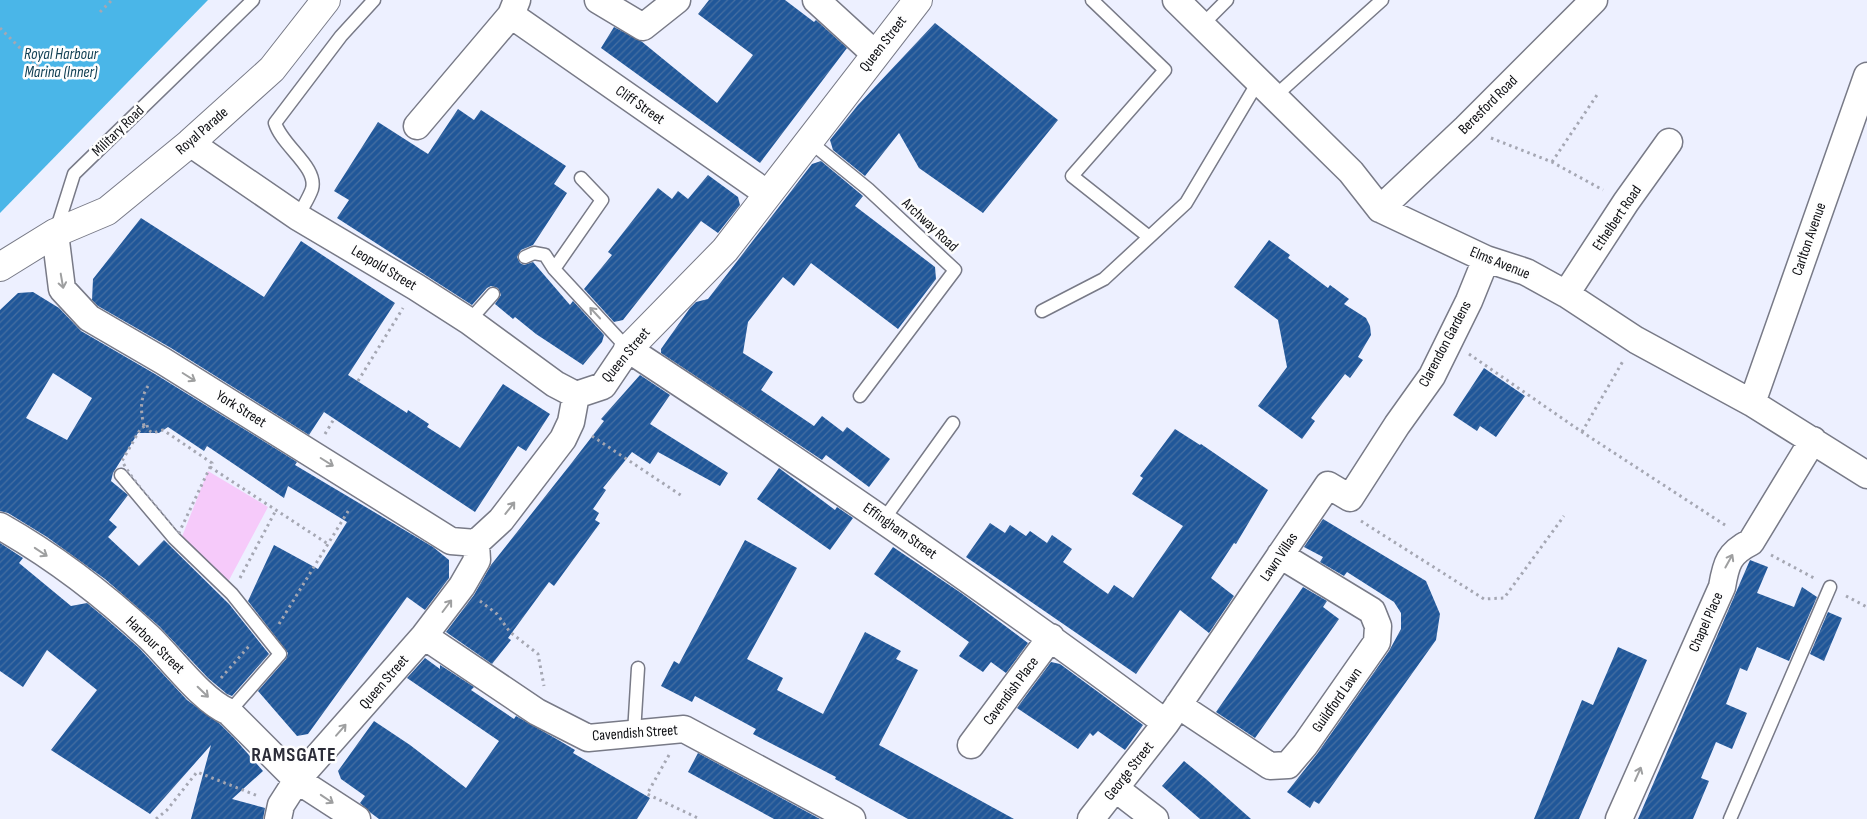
<svg xmlns="http://www.w3.org/2000/svg" width="1867" height="819" font-family="'Sofia Sans Condensed',sans-serif">
<style>
.green{fill:#f6cafa}
.water{fill:#4ab6e8}
.building{fill:url(#building-hatch);fill-rule:evenodd}
.lines{fill:none;stroke-linecap:round;stroke-linejoin:round}
.lane-casing{stroke:#787a87;stroke-width:15}
.street-casing{stroke:#787a87;stroke-width:29}
.secondary-casing{stroke:#787a87;stroke-width:30}
.path{stroke:#a5a7b3;stroke-width:3;stroke-dasharray:2.5 4;stroke-linecap:butt}
.lane{stroke:#fff;stroke-width:12}
.street{stroke:#fff;stroke-width:26}
.secondary{stroke:#fff;stroke-width:28}
.oneway{stroke:#9e9fa0}
.labels{text-anchor:middle;dominant-baseline:central;stroke-width:5;stroke-linejoin:round;paint-order:stroke}
.street-label{font-size:15px;fill:#0d0e12;stroke:#fefefe}
.water-label{font-size:16px;font-style:italic;fill:#124054;stroke:#fefefe}
.district-label{font-size:20px;font-weight:bold;letter-spacing:1px;fill:#2b2c38;stroke:#fefefe}
</style>
<defs>
<pattern id="building-hatch" width="6" height="6" patternUnits="userSpaceOnUse" patternTransform="scale(1.25)"><rect width="6" height="6" fill="#205799"/><path d="M-1 1l2-2M0 6l6-6M5 7l2-2" fill="none" stroke="#466fa1"/></pattern>
</defs>
<rect width="100%" height="100%" fill="#edf0ff"/>
<!-- green -->
<path class="green" d="M208 471 268 507 228 582 181 539Z"/>
<!-- water -->
<path class="water" d="M0 0H208L0 213Z"/>
<!-- building -->
<path class="building" d="M709 0H785L814 22 816 20 847 48 760 163 601 48 614 27 641 41 717 103 753 55 698 14Z
M935 23 1058 120 983 213 919 168 899 133 865 176 833 150 830 140 858 105Z
M458 109 474 120 481 110 566 166 554 184 567 193 533 245 521 250 517 257 520 263 524 265 533 262 570 305 573 301 604 335 602 342 583 365 536 334 515 317 513 319 495 304 501 295 498 288 491 286 487 288 472 305 337 218 349 200 334 191 378 122 428 154Z
M821 161 863 196 855 206 935 267 936 279 898 329 811 263 794 286 783 277 748 322 743 353 773 372 761 390 814 426 822 416 843 432 847 427 890 459 869 487 826 455 822 460 661 353V349L690 308 696 302 708 299 812 164Z
M708 175 738 197 740 205 718 233 701 221 623 320 614 322 584 289 612 255 608 252 658 188 672 199 678 191 688 199Z
M141 218 264 297 301 241 395 303 348 375 407 413 408 410 429 424 427 427 460 448 503 384 550 414 526 451 518 446 475 512 324 412 309 435 171 348 98 306 92 300 93 279Z
M1269 240 1290 255 1288 258 1328 288 1330 285 1349 299 1344 304 1366 318 1370 326 1371 335 1358 357 1363 360 1350 378 1345 374 1311 418 1315 421 1302 439 1258 406 1287 367 1278 320 1234 287Z
M33 292 59 308 81 331 155 374 297 462 295 465 433 547 449 560V578L425 610 407 597 308 734 297 736 258 691 286 659 288 653 248 601 274 545 318 569 347 522 288 486 284 498 207 446 204 451 168 427 159 433H138L113 473 111 481 128 495 109 520 117 527 108 537 139 566 164 540 229 604 269 654 232 696 227 694 208 678 159 626 105 579 47 537 8 513 0 511V310L18 293ZM53 373 92 398 67 440 26 418Z
M1484 368 1525 396 1496 437 1480 426 1477 431 1453 415Z
M640 375 670 395 650 424 728 473 720 486 658 452 650 464 632 452 603 488 606 490 593 509 599 513 595 520 600 523 554 586 549 582 508 638 511 640 492 664 446 632 474 595 491 565 570 465 604 421 601 419Z
M1175 429 1200 445 1201 444 1268 490 1236 544 1234 543 1211 578 1234 596 1209 633 1180 610 1136 674 966 557 990 523 1005 533 1010 525 1026 536 1030 531 1047 543 1052 535 1072 549 1063 562 1108 594 1114 585 1133 598 1183 526 1132 494 1143 478 1140 476Z
M779 468 835 510 837 507 853 518 830 550 757 499Z
M1323 519 1426 581 1440 614 1436 640 1319 804 1314 801 1310 808 1287 792 1317 754 1389 651 1401 629V613L1394 602 1347 572 1344 576 1320 562 1323 557 1304 547Z
M745 540 797 568 747 659 783 678 777 690 823 714 865 632 901 651 896 659 918 670 879 745 1014 819H908L835 779 836 777 753 734 756 729 695 696 692 702 661 686 674 661 679 664Z
M0 543 23 558 19 563 71 606 87 603 105 618 139 648 187 700 220 724 234 738 263 771 232 799 265 808 263 819H191L211 745 150 814 51 750 97 690 47 650 23 687 0 671Z
M893 547 961 593 1028 643 1006 673 991 662 983 672 959 656 969 642 874 574Z
M1750 560 1768 567 1757 593 1794 607 1802 587 1817 597 1789 661 1757 647 1747 671 1740 668 1726 704 1747 713 1732 749 1716 742 1701 778 1709 781 1693 819H1638Z
M1303 587 1327 601 1323 607 1339 619 1255 738 1216 712Z
M1828 612 1842 618 1824 661 1810 654Z
M1618 647 1647 660 1579 819H1534L1582 700 1593 705Z
M425 658 440 669V665L474 687 471 690 514 719 516 716 560 741 575 750 573 753 650 798 637 819H379L371 813 360 803 365 796 341 779 338 771 374 721 410 745 466 788 499 741 407 678Z
M1051 662 1060 664 1143 725 1125 750 1098 731 1093 736 1090 733 1078 749 1017 708Z
M698 753 820 819H774L688 772Z
M1184 761 1206 779 1251 819H1200L1162 786Z"/>
<g class="lines">
<!-- lane casing -->
<g class="lane-casing">
<path id="lane" d="M1092 0 1165 70 1072 176 1149 237
M1201 26 1227 0
M1274 97 1382 0
M809 141 868 189 955 270 860 396
M298 217C302 208 309 198 312 189 318 167 282 146 275 123L341 36 374 0
M56 231 74 174 253 0
M525 257 534 253 545 255 554 269 628 349
M554 269 602 200 581 178
M1042 311 1104 279 1186 203 1258 82
M469 321 493 294
M121 475 174 538 232 594 280 654 229 712
M884 519 953 423
M634 733 638 668
M1730 819 1830 587"/>
</g>
<!-- street casing -->
<g class="street-casing">
<path id="street" d="M598 0 643 27 677 0
M816 0 875 54
M1176 0 1351 172 1380 209 1486 259 1526 272 1566 294 1636 340 1752 403 1867 475
M511 15 768 194
M417 126 511 15 517 0
M190 143 298 217 416 287 469 321 555 384 576 395
M1380 209 1466 128 1594 0
M55 233 62 289 89 318 163 361 451 541 476 543
M1566 294 1626 202 1669 142
M576 395 603 386 628 349C811 469 991 592 1166 723
M1752 403 1867 76
M0 526C53 556 104 595 149 637 171 658 202 701 229 712L297 780 357 819
M476 543 501 520 563 439 571 422 576 395
M424 636 537 712 588 738 684 729 852 819
M1178 705 1270 766 1288 765 1305 745 1377 642 1378 626 1372 611 1280 555
M971 745 1051 637
M1116 789 1155 819
M278 819 281 805 297 780 424 636 462 586 477 560 476 543
M1091 819 1166 723 1328 485 1350 498 1397 425 1432 376 1469 301 1486 259
M1619 819 1722 587C1726 563 1729 553 1751 542L1813 440"/>
</g>
<!-- secondary casing -->
<g class="secondary-casing">
<path id="secondary" d="M0 267 55 233 107 211 190 143 272 69 326 0
M628 349 725 250 918 0"/>
</g>
<!-- path -->
<path class="path" d="M100 12 112 0
M0 28 44 72
M1491 138 1552 162 1603 190
M1552 162 1599 92
M1469 354 1582 432 1728 527
M358 381 403 308
M147 425 148 430 153 433 163 430 212 463 178 535C161 509 136 487 122 461L141 428Z
M144 426C140 409 140 397 150 383
M1582 432 1623 361
M325 434 334 419
M592 436 682 496
M210 467 328 544
M1361 521 1484 599 1504 598 1564 516
M1771 555 1814 578
M240 578 276 510
M1846 596 1867 607
M480 601 497 614 510 632 538 654 544 686
M279 624 350 508
M221 678 250 645
M669 755 647 794 700 819
M156 819 167 810 197 772 258 796"/>
<!-- lane -->
<use href="#lane" class="lane"/>
<!-- street -->
<use href="#street" class="street"/>
<!-- secondary -->
<use href="#secondary" class="secondary"/>
</g>
<!-- one-way arrows -->
<defs><path id="oneway-shaft" d="M-6 0H5M1.5-3L5.5 0L1.5 3" fill="none" stroke-width="1.6" stroke-linecap="round" stroke-linejoin="round" transform="scale(1.25)"/></defs>
<g class="oneway">
<use href="#oneway-shaft" transform="translate(62 281) rotate(80)"/>
<use href="#oneway-shaft" transform="translate(595 313) rotate(-133)"/>
<use href="#oneway-shaft" transform="translate(189 377) rotate(32)"/>
<use href="#oneway-shaft" transform="translate(327 462) rotate(32)"/>
<use href="#oneway-shaft" transform="translate(510 508) rotate(-52)"/>
<use href="#oneway-shaft" transform="translate(41 552) rotate(34)"/>
<use href="#oneway-shaft" transform="translate(1729 561) rotate(-61)"/>
<use href="#oneway-shaft" transform="translate(447 606) rotate(-53)"/>
<use href="#oneway-shaft" transform="translate(203 692) rotate(44)"/>
<use href="#oneway-shaft" transform="translate(341 730) rotate(-49)"/>
<use href="#oneway-shaft" transform="translate(1638 774) rotate(-66)"/>
<use href="#oneway-shaft" transform="translate(327 799) rotate(34)"/>
</g>
<g class="labels">
<!-- street labels -->
<g class="street-label">
<text transform="translate(883 44) rotate(-52)">Queen Street</text>
<text transform="translate(640 105) rotate(35)">Cliff Street</text>
<text transform="translate(1488 105) rotate(-45)">Beresford Road</text>
<text transform="translate(118 131) rotate(-44)">Military Road</text>
<text transform="translate(202 131) rotate(-41)">Royal Parade</text>
<text transform="translate(1617 218) rotate(-56)">Ethelbert Road</text>
<text transform="translate(930 225) rotate(43)">Archway Road</text>
<text transform="translate(1809 239) rotate(-71)">Carlton Avenue</text>
<text transform="translate(1500 263) rotate(22)">Elms Avenue</text>
<text transform="translate(384 268) rotate(31)">Leopold Street</text>
<text transform="translate(1445 344) rotate(-62)">Clarendon Gardens</text>
<text transform="translate(626 355) rotate(-50)">Queen Street</text>
<text transform="translate(241 409) rotate(32)">York Street</text>
<text transform="translate(900 531) rotate(35)">Effingham Street</text>
<text transform="translate(1279 557) rotate(-56)">Lawn Villas</text>
<text transform="translate(1706 622) rotate(-66)">Chapel Place</text>
<text transform="translate(155 645) rotate(44)">Harbour Street</text>
<text transform="translate(384 682) rotate(-49)">Queen Street</text>
<text transform="translate(1011 691) rotate(-53)">Cavendish Place</text>
<text transform="translate(1337 700) rotate(-55)">Guildford Lawn</text>
<text transform="translate(635 733) rotate(-4)">Cavendish Street</text>
<text transform="translate(1129 771) rotate(-52)">George Street</text>
</g>
<!-- water labels -->
<g class="water-label">
<text x="61" y="54">Royal Harbour<tspan x="61" dy="18">Marina (Inner)</tspan></text>
</g>
<!-- district labels -->
<g class="district-label">
<text x="294" y="755">RAMSGATE</text>
</g>
</g>
</svg>
